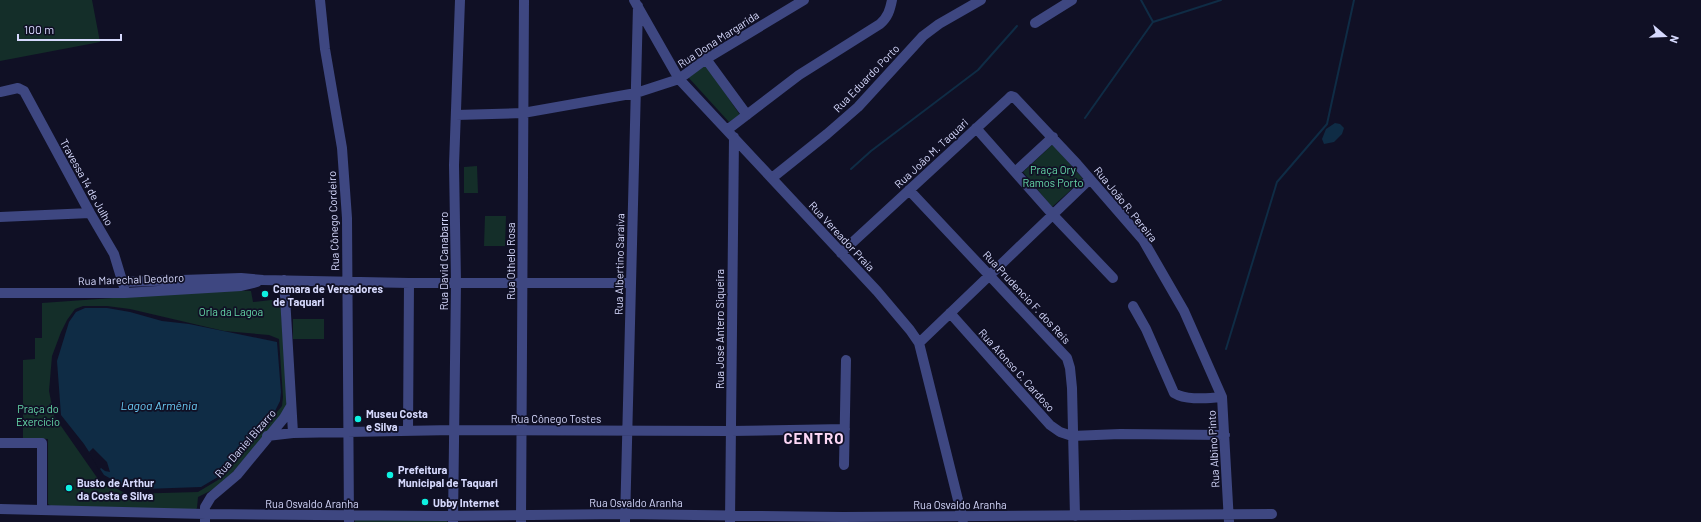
<svg xmlns="http://www.w3.org/2000/svg" width="1701" height="522" font-family="Barlow,sans-serif">
<style>
.green{fill:#142e29;fill-rule:evenodd}
.water{fill:#0f2c45}
.pier{fill:#101025}
.lines{fill:none;stroke-linecap:round;stroke-linejoin:round}
.stream{stroke:#0f2c45;stroke-width:2}
.minor{stroke:#3e4781;stroke-width:10}
.poi-dot{fill:#0ef1e1;stroke:#101025;stroke-width:1.5}
.labels{text-anchor:middle;dominant-baseline:central;stroke-width:3.5;stroke-linejoin:round;paint-order:stroke}
.street-label{font-size:11px;fill:#d6d9fd;stroke:#101025}
.park-label{font-size:11px;fill:#66d9a9;stroke:#101025}
.poi-label{font-size:11px;font-weight:bold;fill:#d6d9fd;stroke:#101025;text-anchor:start}
.water-label{font-size:12px;font-style:italic;fill:#6bcdf6;stroke:#101025}
.district-label{font-size:15px;font-weight:bold;letter-spacing:1px;fill:#fdd8f6;stroke:#101025}
</style>
<rect width="100%" height="100%" fill="#101025"/>
<!-- green -->
<path class="green" d="M0 0H92L100 42 0 61Z
M706 65 740 115 729 122 688 77Z
M1053 144 1083 179 1052 207 1023 172Z
M477 166 478 193H464V167Z
M485 216H506L505 246H484Z
M226 290 251 291 253 302 280 299 288 398 284 413 227 479 216 488 198 497 197 508 195 511 54 508 48 504V439L23 438V360L35 359V338H42V303ZM83 306H107L130 309 224 331 269 335 279 339 283 397 282 406 223 477 198 492 127 494 98 479 54 416 49 391 52 356 61 332 67 320 75 309Z
M293 319H324V339H293Z
M355 520H447V522H355Z"/>
<!-- water -->
<path class="water" d="M1335 123 1340 124 1344 128 1342 134 1334 142 1324 144 1322 139 1326 129Z
M85 308H107L130 312 162 321 189 324 277 342 281 392 280 401 275 411 223 474 201 487 144 489 128 488 104 475 84 444 61 415 57 361 69 322 76 312Z"/>
<!-- pier -->
<path class="pier" d="M93 448 107 462 110 472 105 471 101 468 99 470 89 452Z"/>
<g class="lines">
<!-- stream -->
<path class="stream" d="M1141 0 1153 22
M1085 118 1153 22 1221 0
M851 169 871 151 978 70 1017 26
M1226 349 1277 182 1327 124 1354 0"/>
<!-- minor -->
<path class="minor" d="M320 0 325 49 342 148 347 218 349 522
M634 0 679 79 877 291 910 330 919 343 963 520
M1035 23 1072 0
M706 59 747 115
M0 92 18 88 24 91 90 213 114 254 124 287
M456 115 523 113 636 93 679 79 706 59 804 0
M976 128 1053 215 1113 278
M727 130 799 75 880 24C888 17 890 10 892 0
M1015 172 1053 137
M772 178 827 134 858 107 923 36 939 24 981 0
M909 190 1067 358 1070 368 1072 388 1075 516
M0 217 90 213
M841 253 1007 100 1011 96 1014 97 1077 164 1143 240 1184 311 1222 397 1229 522
M284 280 293 433
M123 282 241 278 263 280 409 283H631
M0 293H125L241 286 257 282
M1133 306 1146 329 1174 393C1187 401 1207 398 1222 397
M950 313 1050 425 1060 432 1072 436 1120 434 1225 435
M919 343 1090 179
M408 431 409 283
M267 436 293 433 454 430 731 431 845 429
M0 443H42V510
M844 465 846 360
M0 509 205 514 443 516 625 514 843 517 1272 514
M205 522V507L211 497 237 475 284 418 291 406
M453 522 456 282 454 165 460 0
M521 522 524 0
M625 522 638 6
M730 522 734 137"/>
</g>
<!-- markers -->
<g class="poi-dot">
<circle cx="265" cy="294" r="4"/>
<circle cx="358" cy="419" r="4"/>
<circle cx="390" cy="475" r="4"/>
<circle cx="69" cy="488" r="4"/>
<circle cx="425" cy="502" r="4"/>
</g>
<g class="labels">
<!-- street labels -->
<g class="street-label">
<text transform="translate(718 39) rotate(-33)">Rua Dona Margarida</text>
<text transform="translate(866 78) rotate(-46)">Rua Eduardo Porto</text>
<text transform="translate(931 153) rotate(-43)">Rua João M. Taquari</text>
<text transform="translate(87 182) rotate(61)">Travessa 14 de Julho</text>
<text transform="translate(1126 204) rotate(51)">Rua João R. Pereira</text>
<text transform="translate(333 221) rotate(-92)">Rua Cônego Cordeiro</text>
<text transform="translate(842 236) rotate(47)">Rua Vereador Praia</text>
<text transform="translate(443 261) rotate(-90)">Rua David Canabarro</text>
<text transform="translate(510 261) rotate(-90)">Rua Othelo Rosa</text>
<text transform="translate(619 264) rotate(-89)">Rua Albertino Saraiva</text>
<text transform="translate(131 279) rotate(-2)">Rua Marechal Deodoro</text>
<text transform="translate(1027 297) rotate(47)">Rua Prudencio F. dos Reis</text>
<text transform="translate(719 329) rotate(-90)">Rua José Antero Siqueira</text>
<text transform="translate(1017 370) rotate(48)">Rua Afonso C. Cardoso</text>
<text x="556" y="418">Rua Cônego Tostes</text>
<text transform="translate(245 443) rotate(-49)">Rua Daniel Bizarro</text>
<text transform="translate(1213 449) rotate(-93)">Rua Albino Pinto</text>
<text x="636" y="502">Rua Osvaldo Aranha</text>
<text x="312" y="503">Rua Osvaldo Aranha</text>
<text x="960" y="504">Rua Osvaldo Aranha</text>
</g>
<!-- park labels -->
<g class="park-label">
<text x="1053" y="169">Praça Ory<tspan x="1053" dy="13">Ramos Porto</tspan></text>
<text x="231" y="311">Orla da Lagoa</text>
<text x="38" y="408">Praça do<tspan x="38" dy="13">Exercício</tspan></text>
</g>
<!-- poi labels -->
<g class="poi-label">
<text x="273" y="288">Camara de Vereadores<tspan x="273" dy="13">de Taquari</tspan></text>
<text x="366" y="413">Museu Costa<tspan x="366" dy="13">e Silva</tspan></text>
<text x="398" y="469">Prefeitura<tspan x="398" dy="13">Municipal de Taquari</tspan></text>
<text x="77" y="482">Busto de Arthur<tspan x="77" dy="13">da Costa e Silva</tspan></text>
<text x="433" y="502">Ubby Internet</text>
</g>
<!-- water labels -->
<g class="water-label">
<text x="159" y="405">Lagoa Armênia</text>
</g>
<!-- district labels -->
<g class="district-label">
<text x="814" y="438">CENTRO</text>
</g>
</g>
<!-- north arrow -->
<g transform="translate(1665 36) rotate(109)" stroke="#101025" stroke-width="3" paint-order="stroke">
<path d="M0-3L7 15L0 10L-7 15Z" fill="#d6d9fd"/>
<text y="-6" font-size="11" font-weight="bold" text-anchor="middle" fill="#d6d9fd">N</text>
</g>
<!-- scale -->
<path d="M18 34v6h103v-6" fill="none" stroke="#d6d9fd" stroke-width="2"/>
<text x="24" y="34" font-size="12" fill="#d6d9fd" stroke="#101025" stroke-width="3" paint-order="stroke">100 m</text>
</svg>
